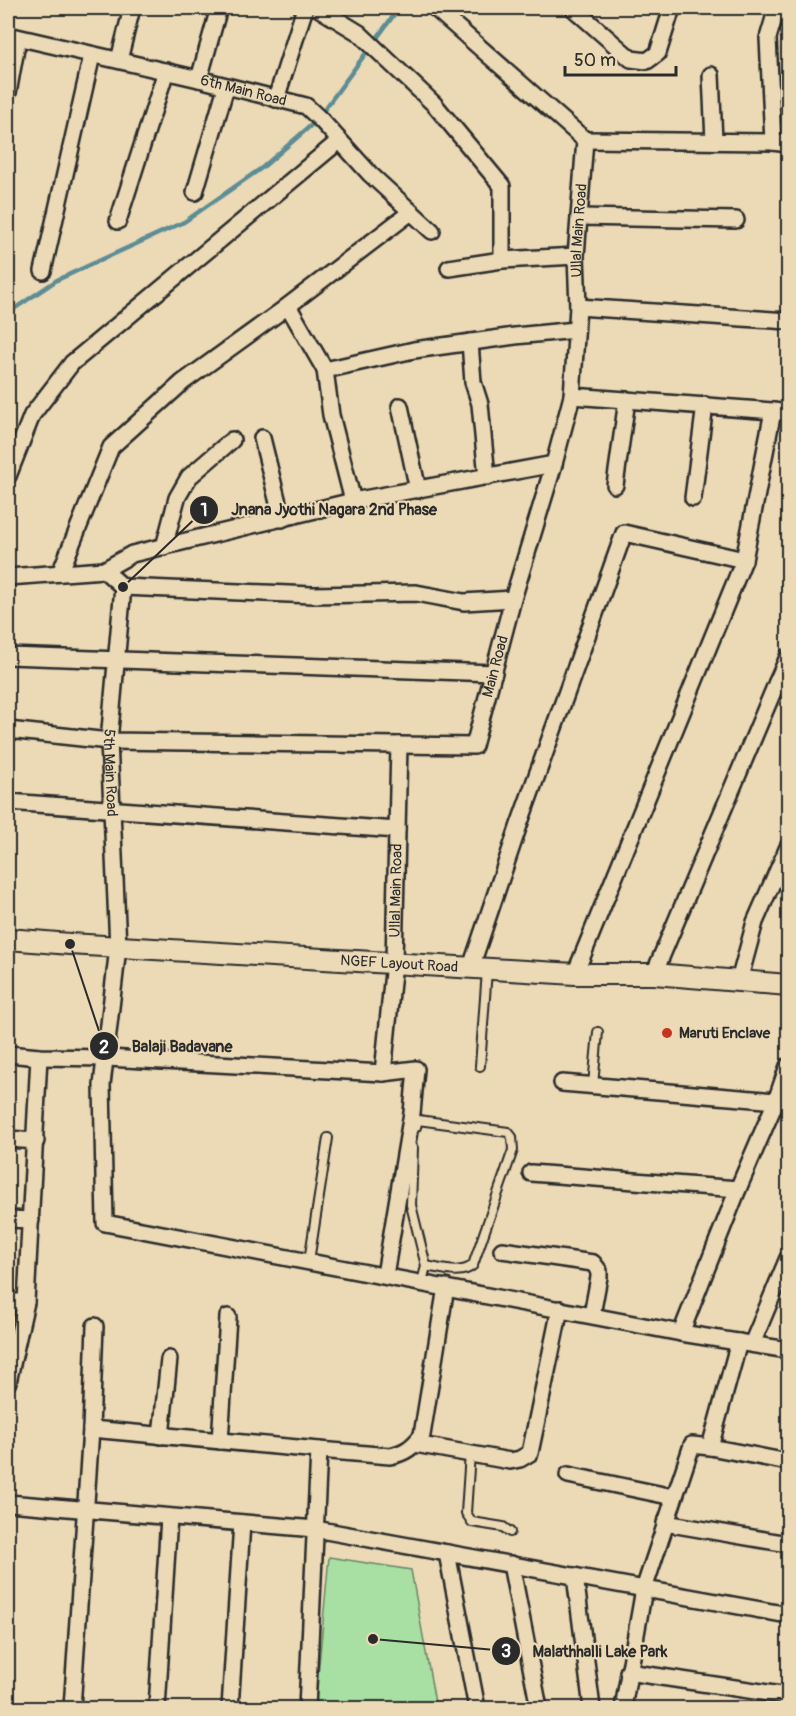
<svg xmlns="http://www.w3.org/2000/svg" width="796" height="1716" font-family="Pangolin,sans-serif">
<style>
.green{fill:#a8e0a3;stroke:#6a8667;stroke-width:1.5}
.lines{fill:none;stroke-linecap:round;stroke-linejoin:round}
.stream{stroke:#5d8d94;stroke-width:4.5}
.service-casing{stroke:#2b2b2b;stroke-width:12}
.minor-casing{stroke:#2b2b2b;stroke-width:20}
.tertiary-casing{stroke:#2b2b2b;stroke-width:24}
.service{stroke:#ecdab7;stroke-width:8}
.minor{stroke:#ecdab7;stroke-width:15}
.tertiary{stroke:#ecdab7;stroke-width:20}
.poi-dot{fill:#c8321e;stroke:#ecdab7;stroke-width:2}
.labels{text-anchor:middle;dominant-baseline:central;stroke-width:4.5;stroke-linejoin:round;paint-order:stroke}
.street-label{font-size:15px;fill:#2b2b2b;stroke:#ecdab7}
.poi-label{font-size:15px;font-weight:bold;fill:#2b2b2b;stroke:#ecdab7;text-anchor:start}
.leader{fill:none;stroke:#2b2b2b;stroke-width:2}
.callout-dot{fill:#2b2b2b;stroke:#ecdab7;stroke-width:2}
.mark-label{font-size:18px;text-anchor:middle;font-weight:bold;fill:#fff}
.callout-label{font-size:16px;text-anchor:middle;font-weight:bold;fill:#2b2b2b;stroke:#ecdab7;stroke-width:4.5;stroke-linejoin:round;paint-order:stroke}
</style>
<rect width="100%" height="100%" fill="#ecdab7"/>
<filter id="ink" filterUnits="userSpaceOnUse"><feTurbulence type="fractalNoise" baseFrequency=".0167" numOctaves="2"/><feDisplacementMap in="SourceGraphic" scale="12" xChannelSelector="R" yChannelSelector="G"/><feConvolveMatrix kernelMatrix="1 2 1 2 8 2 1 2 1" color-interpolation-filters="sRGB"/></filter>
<g filter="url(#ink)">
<!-- green -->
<path class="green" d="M329 1557 411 1570 436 1708H315Z"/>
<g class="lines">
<!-- stream -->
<path class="stream" d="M8 313 57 280 184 222 263 167 316 121 399 8"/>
<!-- service casing -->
<g class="service-casing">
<path id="service" d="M480 1066 487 970
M593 1085 598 1032
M416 1127 418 1120 508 1132 512 1137 513 1150 473 1265C461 1276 440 1268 426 1266
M413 1148 411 1205 426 1266 422 1282
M309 1261 328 1138
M470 1453 466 1513 472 1522 503 1527 510 1532"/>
</g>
<!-- minor casing -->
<g class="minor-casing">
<g id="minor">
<path d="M318 8 359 33 434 104 502 186V260L576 256"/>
<path d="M435 8 585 140"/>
<path d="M573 8 631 59 647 61 658 53 672 8"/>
<path id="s1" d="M8 35 199 79 306 106 321 120 370 174 432 231"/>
<path d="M119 60 132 8"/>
<path d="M711 75 714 141"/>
<path d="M199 79 219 8"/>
<path d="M8 93 18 38"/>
<path d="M276 99 305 8"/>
<path d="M585 140 773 142 788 144"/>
<path d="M773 142 768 38 777 8"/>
<path d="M195 192 226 87"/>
<path d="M579 217 736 220"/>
<path d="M118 221 166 71"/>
<path d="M449 268 502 260"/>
<path d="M43 271 92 55"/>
<path d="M578 307 788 321"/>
<path d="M284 309 291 311 325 370"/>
<path d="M470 342 473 382 480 404 487 477"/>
<path d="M572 396 773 411 744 560"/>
<path d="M400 406 418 490"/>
<path d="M773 411 788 413"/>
<path d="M262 438 282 519"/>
<path d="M8 476 32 415 72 363 339 141"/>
<path d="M615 485 627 400"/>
<path d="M693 498 705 405"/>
<path d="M353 501 331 415 325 370 414 350 515 336 576 330"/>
<path d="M164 547 177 498 189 477 232 440"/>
<path id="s2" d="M104 570 123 587 109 741 118 947 102 1085 105 1223 681 1333"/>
<path d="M60 573 111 447 183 382 284 309 411 212"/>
<path d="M8 577 104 570 132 554 353 501 554 464"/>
<path d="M123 587 313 595 416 593 464 602 513 599"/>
<path d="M8 656 494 673"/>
<path d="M777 682 788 657"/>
<path id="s3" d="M8 730 109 741 474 746 513 599 554 464 572 396 578 307 576 256 585 140"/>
<path d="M8 802 397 830"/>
<path d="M471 967 519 825 624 533 744 560 575 974"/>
<path d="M654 974 777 682 788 686"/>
<path d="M739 981 755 922 788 847"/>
<path d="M8 1054 39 1057 107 1058 383 1073 416 1069 412 1113 385 1275"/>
<path d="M788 1066 776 1101 738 1189 681 1333 788 1350"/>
<path id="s4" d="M383 1073 394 962 399 745"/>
<path d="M562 1083 776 1101"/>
<path d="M8 1139 36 1141"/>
<path d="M531 1173 738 1189"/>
<path d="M8 1219 31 1220"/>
<path d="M502 1250 593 1263 599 1271V1277L592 1315"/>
<path d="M8 1302H26"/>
<path d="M752 1344 788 1258"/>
<path d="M8 1382 26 1302 39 1057"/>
<path d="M91 1429 319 1450 307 1708"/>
<path d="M161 1436 169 1359"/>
<path d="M220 1441 228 1317"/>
<path d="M415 1444 510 1461 520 1459 530 1453 560 1309"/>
<path d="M710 1447 788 1462"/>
<path d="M319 1450 390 1456C405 1453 413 1447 422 1435L446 1287"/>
<path d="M568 1475 673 1497"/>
<path d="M8 1503 315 1529 788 1615"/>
<path d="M665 1523 788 1544"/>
<path d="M447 1553 477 1708"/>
<path d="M511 1564 539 1708"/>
<path d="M575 1576 592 1708"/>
<path d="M628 1672 788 1696"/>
<path d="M72 1708 91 1429 95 1326"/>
<path d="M157 1708 169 1517"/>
<path d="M230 1708 242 1523"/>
<path d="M623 1708 644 1589 692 1445 710 1447 739 1342"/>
</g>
</g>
<!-- tertiary casing -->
<g class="tertiary-casing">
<g id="tertiary">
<path id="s5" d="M8 939 70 944 575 974H654L788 985"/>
</g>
</g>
<!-- service -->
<use href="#service" class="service"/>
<!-- minor -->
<use href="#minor" class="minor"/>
<!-- tertiary -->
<use href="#tertiary" class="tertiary"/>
</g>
</g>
<!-- markers -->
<circle class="poi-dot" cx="667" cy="1033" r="6"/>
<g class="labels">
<!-- street labels -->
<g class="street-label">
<text stroke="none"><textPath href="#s1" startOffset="242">6th Main Road</textPath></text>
<text stroke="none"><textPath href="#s3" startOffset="996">Ullal Main Road</textPath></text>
<text stroke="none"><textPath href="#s3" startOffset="549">Main Road</textPath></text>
<text stroke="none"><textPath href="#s2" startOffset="212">5th Main Road</textPath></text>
<text stroke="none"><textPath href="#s4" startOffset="183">Ullal Main Road</textPath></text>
<text stroke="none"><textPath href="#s5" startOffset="392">NGEF Layout Road</textPath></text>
</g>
<!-- poi labels -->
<g class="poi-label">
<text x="679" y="1033">Maruti Enclave</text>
</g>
</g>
<!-- callouts -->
<path class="leader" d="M123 587L204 510M70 944L104 1046M373 1639L506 1651"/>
<g class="callout-dot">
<circle cx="123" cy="587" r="6"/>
<circle cx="70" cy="944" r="6"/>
<circle cx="373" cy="1639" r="6"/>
<circle cx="204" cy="510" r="15"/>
<circle cx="104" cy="1046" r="15"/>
<circle cx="506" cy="1651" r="15"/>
</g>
<g class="mark-label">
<text x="204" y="516">1</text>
<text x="104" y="1053">2</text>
<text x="506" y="1657">3</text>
</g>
<g class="callout-label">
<text x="334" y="515">Jnana Jyothi Nagara 2nd Phase</text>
<text x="182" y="1052">Balaji Badavane</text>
<text x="600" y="1657">Malathhalli Lake Park</text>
</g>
<!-- margin -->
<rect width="796" height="1716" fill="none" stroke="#ecdab7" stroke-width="30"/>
<rect x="15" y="15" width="766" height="1686" fill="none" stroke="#2b2b2b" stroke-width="2" filter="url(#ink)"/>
<!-- scale -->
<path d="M565 66v9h111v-9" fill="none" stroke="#2b2b2b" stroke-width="3"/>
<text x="574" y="66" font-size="18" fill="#2b2b2b" stroke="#ecdab7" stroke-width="4.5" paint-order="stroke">50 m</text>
</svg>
